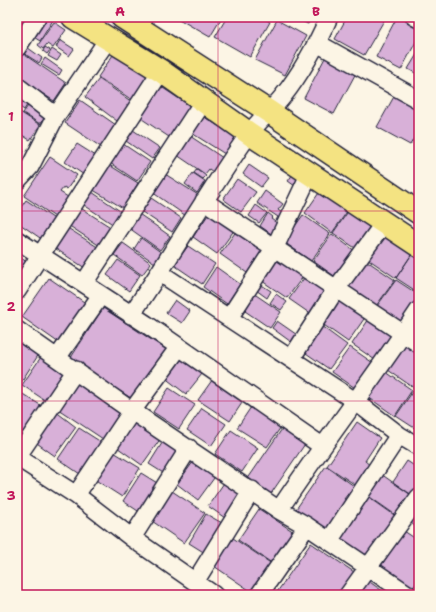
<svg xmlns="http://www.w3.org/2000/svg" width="436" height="612" font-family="'Shantell Sans',sans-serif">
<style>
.building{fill:#d8b0d8;stroke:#22223b}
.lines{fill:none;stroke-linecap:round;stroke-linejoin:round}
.minor-casing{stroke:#22223b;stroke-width:20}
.major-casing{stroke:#22223b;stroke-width:25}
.minor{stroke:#fcf5e5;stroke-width:17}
.major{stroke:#f4e382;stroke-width:22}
.grid{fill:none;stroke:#c2185b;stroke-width:1;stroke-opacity:0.55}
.neatline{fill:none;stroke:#c2185b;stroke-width:1.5}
.grid-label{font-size:13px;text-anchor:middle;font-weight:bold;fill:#c2185b}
</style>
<rect width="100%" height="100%" fill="#fcf5e5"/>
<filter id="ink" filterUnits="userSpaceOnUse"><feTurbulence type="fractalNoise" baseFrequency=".025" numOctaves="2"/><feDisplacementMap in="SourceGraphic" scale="8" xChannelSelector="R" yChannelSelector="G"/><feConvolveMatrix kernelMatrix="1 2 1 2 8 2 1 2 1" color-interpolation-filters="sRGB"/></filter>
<g filter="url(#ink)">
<!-- building -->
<path class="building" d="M17 17H37L26 33 17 28Z
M40 17H48L53 20 40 41 29 34Z
M178 17H222L210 37 177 18Z
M227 17H262L270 22 250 57 215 37Z
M293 17H311L308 24Z
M347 17H386L364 55 335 39Z
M397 17 419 27V36L401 70 376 57Z
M277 20 306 36 285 75 255 60Z
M54 22 66 30 53 48 47 44 43 49 38 45Z
M60 40 74 49 69 56 56 47Z
M24 45 42 58 39 63 20 51Z
M45 47 50 50 47 54 43 51Z
M52 49 61 55 57 61 48 56Z
M19 51 66 83 54 101 17 77V54Z
M419 51V75L408 69Z
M115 52 150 74 132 100 98 77Z
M327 54 357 71 334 114 304 98Z
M45 58 62 70 59 75 41 64Z
M99 79 132 102 117 121 85 97Z
M157 84 193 108 172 139 136 115Z
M396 93 419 106V130L410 145 377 127Z
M22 98 29 102 24 110 17 105Z
M80 100 116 125 101 147 65 123Z
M30 103 47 114 40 124 23 113Z
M17 110 40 125 30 140 17 132Z
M201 115 236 137 225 154 190 132Z
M130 128 160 148 152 159 123 139Z
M190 136 223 158 213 172 209 169 205 174 177 155Z
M120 142 150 162 137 181 107 161Z
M77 144 99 158 87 177 65 162Z
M17 146 24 151 17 162Z
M50 157 77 175 67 189 64 187 60 192 71 199 58 219 24 196Z
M106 163 138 183 123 208 90 188Z
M249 165 268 178 261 187 243 174Z
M197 169 206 176 203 179 194 173Z
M295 171 302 176 295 186 288 181Z
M193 173 205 181 197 193 185 184Z
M165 174 203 198 189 218 152 192Z
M237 179 256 192 241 212 223 199Z
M323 187 351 206 332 233 305 213Z
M89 190 123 213 114 225 81 203Z
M265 191 283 204 278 210 288 217 283 225 276 220 278 217 257 203Z
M151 198 181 218 172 232 142 212Z
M26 200 56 220 43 240 17 222V213Z
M256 205 267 213 259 223 249 216Z
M352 206 379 226 361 252 333 233Z
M79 207 112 228 100 246 68 225Z
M210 212 235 229 217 254 193 237Z
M268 213 273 217 271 219 284 228 277 238 260 226Z
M139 214 170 236 160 250 129 228Z
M303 215 330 234 311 261 284 242Z
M66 227 99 248 85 268 53 247Z
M237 230 263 249 247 273 220 254Z
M386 232 414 251 396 278 368 259Z
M332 234 359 254 340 280 313 261Z
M141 238 162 253 155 263 134 249Z
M123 243 151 263 142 275 114 255Z
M188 246 215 264 202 284 174 265Z
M414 251 419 254V293L396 278Z
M17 255 28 263 17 278Z
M279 256 305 274 287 298 262 281Z
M118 260 140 275 129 291 107 275Z
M367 261 395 280 376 306 348 288Z
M216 267 240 284 227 304 203 287Z
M307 274 332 292 315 317 289 299Z
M49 278 87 304 59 343 22 317Z
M396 280 419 295V305L405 325 377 306Z
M260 284 271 291 267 298 256 290Z
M253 293 281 312 270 328 242 309Z
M276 294 287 302 281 310 270 303Z
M339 297 366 316 348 342 321 323Z
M175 300 190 311 182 323 166 313Z
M103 308 167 350 134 400 70 359Z
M369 319 395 336 378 362 352 344Z
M277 321 303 339 298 347 272 328Z
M321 326 347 345 329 369 303 351Z
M17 340 39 354 21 382 17 379Z
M405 345 419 355V381L414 388 388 370Z
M350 347 376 365 358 390 332 372Z
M41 357 65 373 46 401 22 385Z
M180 357 202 374 186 394 164 377Z
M386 372 412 390 395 416 368 397Z
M215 376 246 397 230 421 198 400Z
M73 380 121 412 103 439 55 407Z
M169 388 195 405 179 429 153 412Z
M413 391 419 395V431L396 416Z
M21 393 42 406 24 433 17 428V399Z
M253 404 283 424 267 447 237 428Z
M202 408 226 424 211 446 187 430Z
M55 411 76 427 55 456 34 441Z
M134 418 161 438 142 465 114 445Z
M357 422 380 438 365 461 371 466 357 486 327 466Z
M79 428 101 442 80 474 58 459Z
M282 429 305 444 270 495 247 480Z
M231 430 258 448 242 472 215 454Z
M164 440 184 452 168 476 149 464Z
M112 451 140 468 122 497 94 479Z
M196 458 217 474 198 500 177 484Z
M407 461 419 469V485L412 495 393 482Z
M326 466 354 486 344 499 348 501 326 533 294 512Z
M141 473 162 486 144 515 123 501Z
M381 474 411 495 397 516 367 495Z
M226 480 243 492 225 518 208 506Z
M169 489 205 513 184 543 149 519Z
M366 495 397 517 367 561 336 539Z
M259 509 297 534 276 566 238 540Z
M419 511V529L411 523Z
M206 514 222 523 205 553 189 543Z
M404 531 419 541V579L411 591 379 569Z
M227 534 275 566 255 594 208 562Z
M311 543 354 572 338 595H275Z
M367 580 388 595H357Z"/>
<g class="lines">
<!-- minor casing -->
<g class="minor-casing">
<path id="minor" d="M415 17 419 19
M317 43 419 100
M17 48 37 17
M17 86 56 116
M17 181 30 167 56 116 108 39
M204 201 419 344
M17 240 146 324 322 446
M160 273 355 401 399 435 419 447
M84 283 203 102
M17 291 161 71
M131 315C172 256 207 193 249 134 259 120 273 109 283 96 302 72 317 44 329 17
M229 318 275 247 310 173
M17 330 132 411 279 510 307 526 409 595
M57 358 101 295
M291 359 336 289 384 223
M76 370 17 457 76 495 132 538 214 595
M76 495 132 411 179 347
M279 510C324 442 374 378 419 310
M132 538 189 448
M329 541 399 435
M195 582 252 490
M259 595 307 526
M348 595 419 497"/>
</g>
<!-- major casing -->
<g class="major-casing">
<path id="major" d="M73 17 161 71 250 134 419 246
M122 17 268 111 419 213"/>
</g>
<!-- minor -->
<use href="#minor" class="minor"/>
<!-- major -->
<use href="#major" class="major"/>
</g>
</g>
<!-- grid -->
<path class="grid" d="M218 17V595M17 211H419M17 401H419"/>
<!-- margin -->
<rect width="436" height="612" fill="none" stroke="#fcf5e5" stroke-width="44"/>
<rect x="22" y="22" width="392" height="568" class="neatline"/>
<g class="grid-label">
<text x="120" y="16">A</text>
<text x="316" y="16">B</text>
<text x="11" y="121">1</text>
<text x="11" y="311">2</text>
<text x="11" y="500">3</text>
</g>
</svg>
